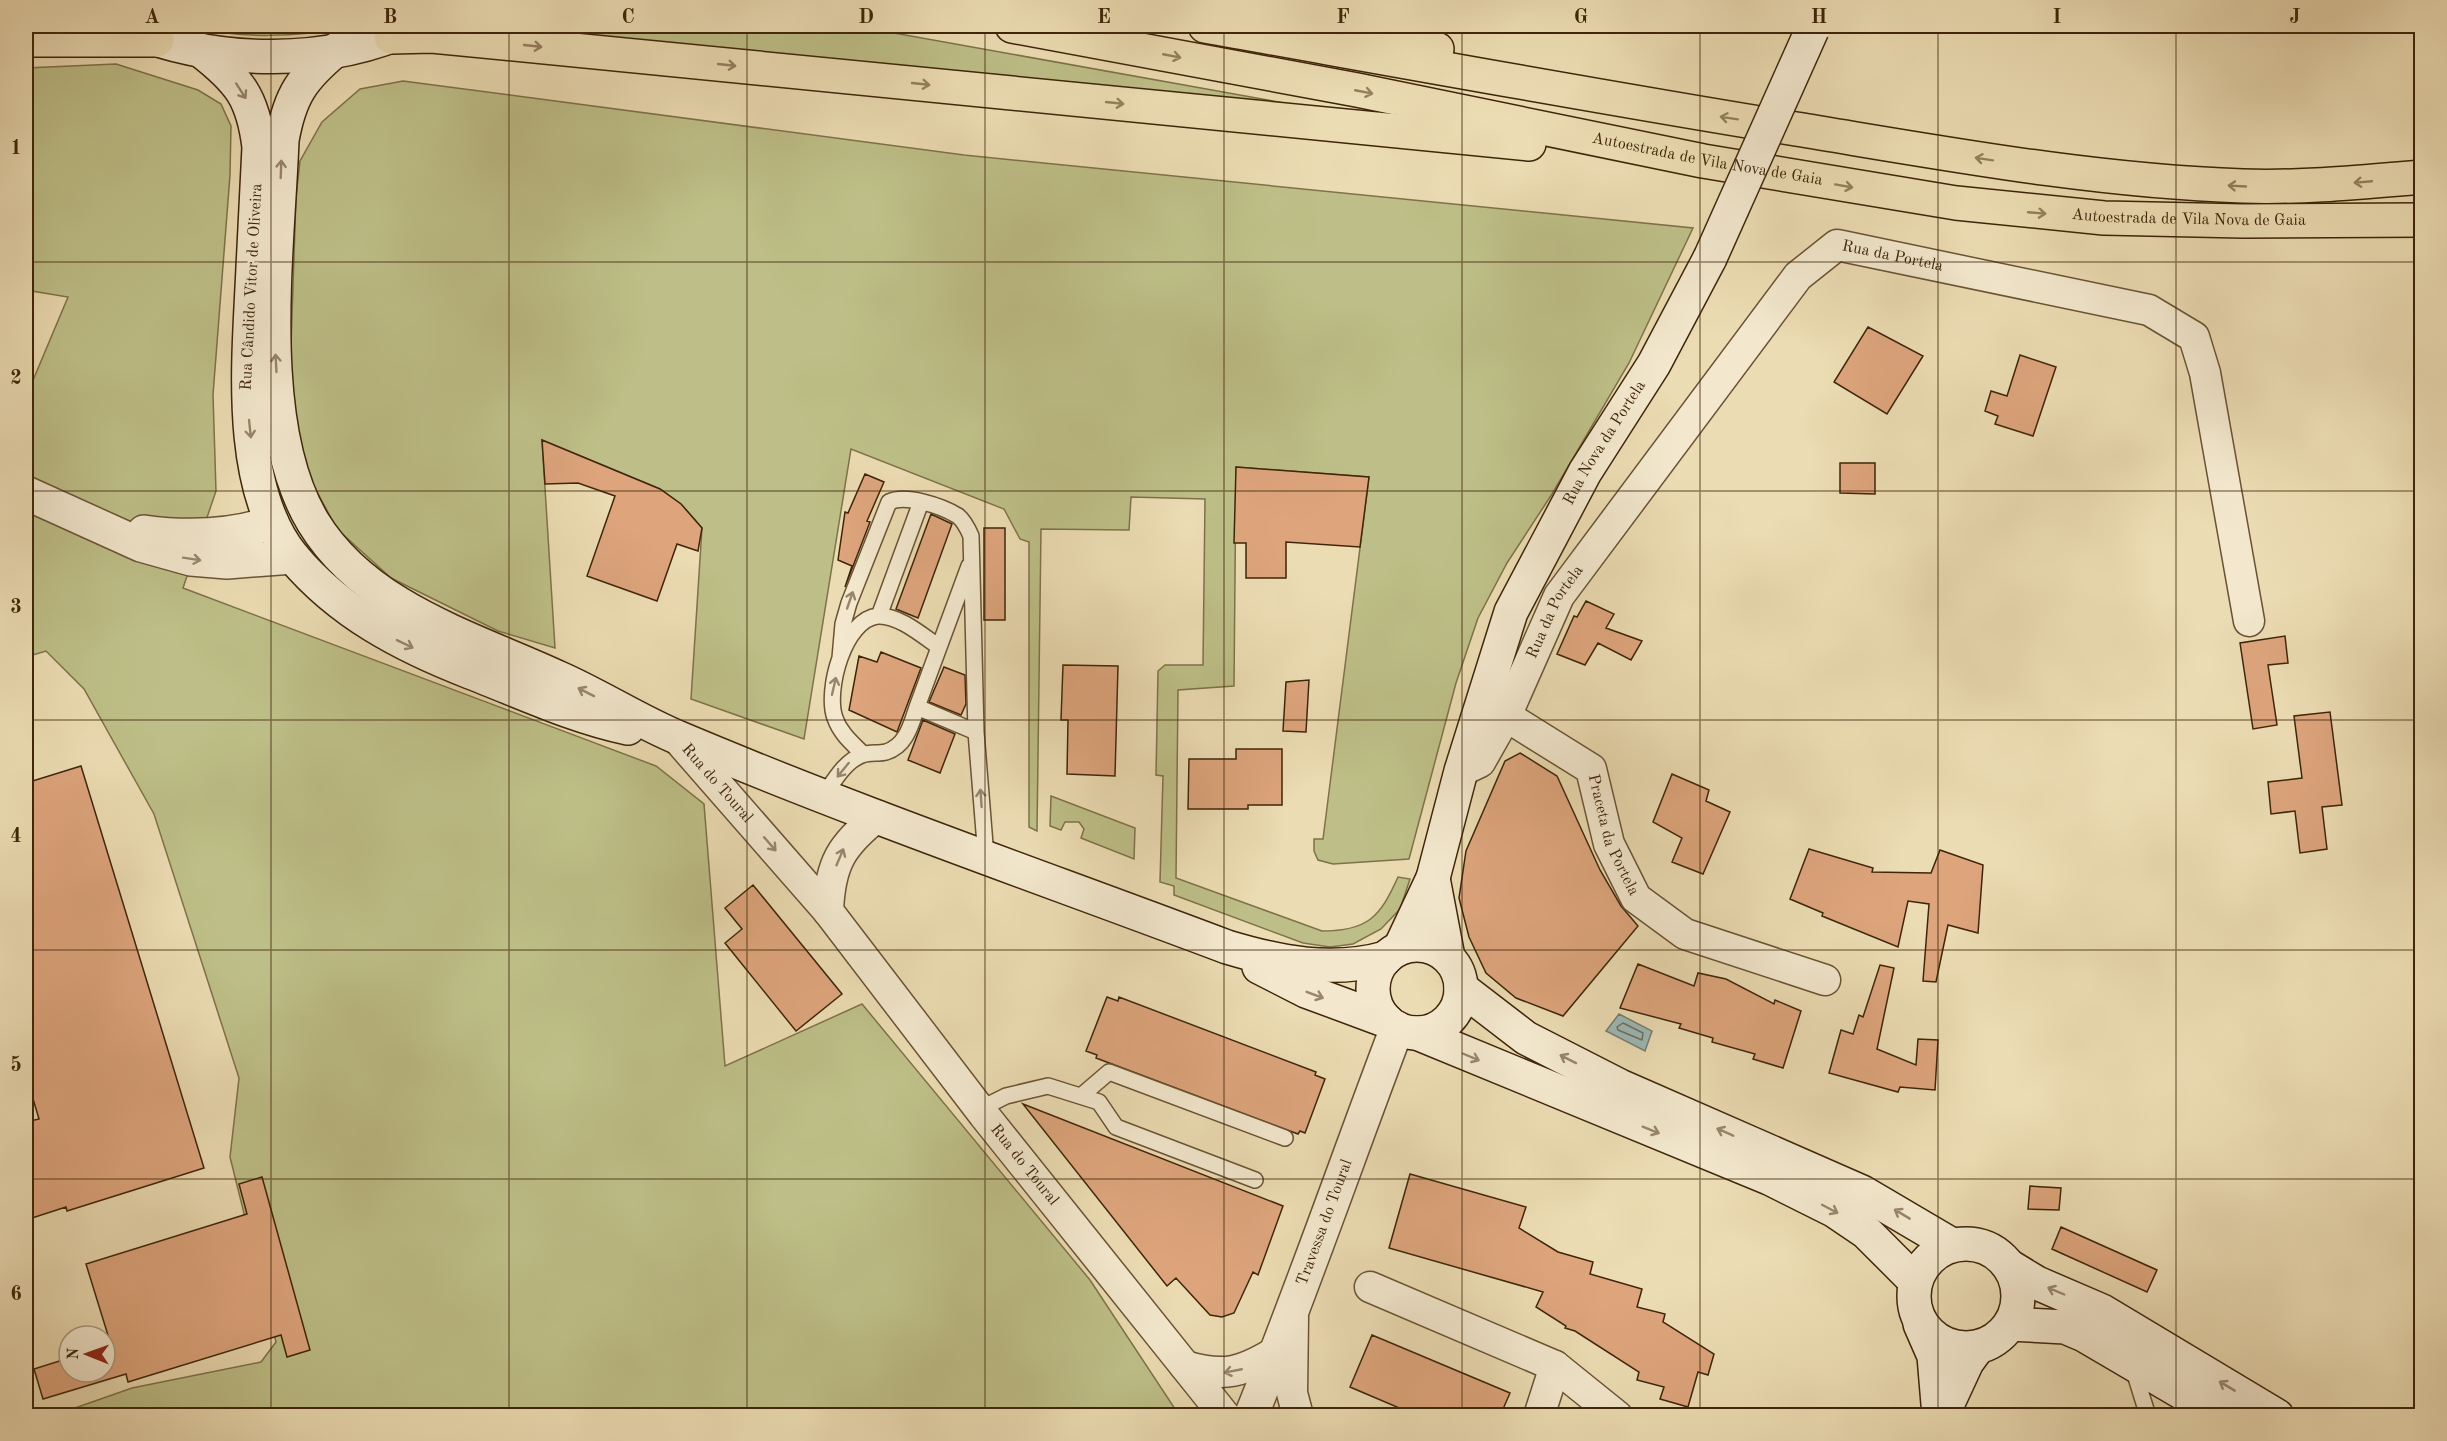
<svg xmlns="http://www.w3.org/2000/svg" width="2447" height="1441" font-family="'Old Standard TT',serif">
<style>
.green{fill:#bebf88;stroke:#7e7248;stroke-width:1.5}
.water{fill:#9cb9b7;stroke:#767e71;stroke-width:1.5}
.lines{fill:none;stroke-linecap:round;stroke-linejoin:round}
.shore{stroke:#6d6f60;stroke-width:1.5}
.building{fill:#dea57d;stroke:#3e2509;stroke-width:1.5}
.service-casing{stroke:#6a5334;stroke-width:18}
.minor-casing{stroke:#6a5334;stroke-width:33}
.tertiary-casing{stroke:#6a5334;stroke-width:36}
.secondary-casing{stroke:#3e2509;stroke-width:36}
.motorway-casing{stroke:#3e2509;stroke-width:36}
.service{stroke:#f3e8ce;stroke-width:15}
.minor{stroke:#f3e8ce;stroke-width:30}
.tertiary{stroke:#f3e8ce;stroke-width:33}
.secondary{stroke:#f3e8ce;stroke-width:33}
.motorway{stroke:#ecdcb3;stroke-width:33}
.secondary-bridge-casing{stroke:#3e2509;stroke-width:36;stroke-linecap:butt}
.secondary-bridge{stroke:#f3e8ce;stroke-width:33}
.oneway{stroke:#95805e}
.oneway2{stroke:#98866c}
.grid{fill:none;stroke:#3e2509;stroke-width:1.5;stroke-opacity:0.55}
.labels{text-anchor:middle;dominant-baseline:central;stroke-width:5;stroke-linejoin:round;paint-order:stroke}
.street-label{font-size:16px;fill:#3e2509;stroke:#f3e8ce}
.neatline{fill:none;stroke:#3e2509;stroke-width:2}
.grid-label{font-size:20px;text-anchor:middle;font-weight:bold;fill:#3e2509}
</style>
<rect width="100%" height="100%" fill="#ecdcb3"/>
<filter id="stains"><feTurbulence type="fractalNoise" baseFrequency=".00333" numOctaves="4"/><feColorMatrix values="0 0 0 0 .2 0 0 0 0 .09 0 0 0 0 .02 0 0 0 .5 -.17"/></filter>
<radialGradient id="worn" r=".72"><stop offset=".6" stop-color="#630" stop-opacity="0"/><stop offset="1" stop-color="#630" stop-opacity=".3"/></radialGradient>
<!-- green -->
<path class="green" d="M189 26H349C299 38 238 39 189 26Z
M456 26H855L1340 113Z
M116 64 198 90 221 104 231 126 230 175 213 395 216 491 183 588 656 766 704 804 725 1066 862 1004 1090 1280 1179 1415H55L132 1388 261 1362 276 1342 230 1157 239 1078 154 814 84 689 46 651 26 657V397L68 297 26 290V68Z
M403 81 964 155 1693 228 1629 363 1552 494 1507 563 1478 618 1456 683 1409 859 1333 864 1318 860 1314 851V839H1323L1369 477 1236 467 1234 686 1178 690 1176 878 1322 931C1368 931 1380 917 1398 877L1410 879 1400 909 1381 929 1353 944 1330 947 1303 943 1174 895V886L1160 882 1163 776 1156 775 1158 671 1165 665H1203L1205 499 1131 497 1129 530 1041 529 1037 831 1029 827V542L1020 539 1004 509 851 449 804 739 691 699 702 528 681 504 660 489 542 440 555 648 498 631 391 578 337 529 301 462 290 376 296 197 300 161 322 122 360 89Z
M1051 796 1135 828 1134 859 1081 838 1084 829 1079 822H1065L1061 830 1050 826Z"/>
<!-- water -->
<path class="water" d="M1619 1014 1652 1031 1645 1051 1606 1031Z"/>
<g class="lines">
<!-- shore -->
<path class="shore" d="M1623 1023 1643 1033 1642 1040 1618 1030 1617 1027Z"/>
</g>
<!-- building -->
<path class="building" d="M1868 327 1923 356 1887 414 1834 382Z
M2020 355 2056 367 2033 436 1995 424 1998 416 1985 411 1991 391 2007 396Z
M542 440 660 489 681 504 702 528 698 551 677 544 657 601 587 576 615 496 578 483 545 484Z
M1840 463H1875V494L1840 493Z
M1236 467 1369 477 1360 547 1286 542V578H1246V543H1234Z
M865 474 884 482 867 521 870 522 845 587 852 566 838 560 845 512 848 513Z
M931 514 952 524 918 618 896 609Z
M984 528H1005V620H984Z
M1586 601 1614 614 1606 628 1642 641 1631 660 1598 643 1585 665 1557 654 1574 616 1577 617Z
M2285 636 2288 663 2268 665 2277 725 2253 729 2240 643Z
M881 652 921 668 897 732 849 710 859 656 877 662Z
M1063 665 1118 666 1115 776 1067 774 1068 720H1061Z
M944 667 965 675 966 704 961 715 929 702Z
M1309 680 1306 732 1283 731 1286 682Z
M2330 712 2342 805 2322 807 2327 849 2300 853 2295 811 2271 814 2268 782 2302 778 2294 716Z
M923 720 955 734 940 773 908 760Z
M1236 749H1282V805H1248V809H1188L1189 759H1236Z
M1520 753 1557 776 1600 870 1621 906 1638 926 1563 1016 1516 998 1486 973 1469 937 1459 898 1466 851 1505 761Z
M81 766 204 1168 67 1211 66 1207 26 1220V1122L39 1119 26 1075V783Z
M1672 774 1709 790 1706 801 1730 812 1703 874 1672 862 1682 838 1653 822Z
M1809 849 1873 868 1872 872 1931 873 1940 850 1983 865 1978 933 1948 925 1936 982 1923 981 1929 904 1908 901 1898 947 1822 916 1823 913 1790 899Z
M753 885 842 994 796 1031 725 943 742 929 725 908Z
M1638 964 1694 986 1698 973 1726 979 1774 1004 1775 1000 1801 1011 1783 1068 1753 1059 1755 1054 1712 1042 1713 1038 1679 1028 1681 1024 1620 1008Z
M1880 965 1894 968 1877 1049 1916 1065 1918 1039 1938 1040 1935 1090 1900 1087 1898 1092 1829 1073 1841 1030 1853 1034 1859 1015 1863 1017Z
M1107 997 1118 1001 1119 997 1316 1072 1315 1075 1325 1079 1305 1133 1300 1131 1298 1134 1096 1058 1097 1055 1086 1051Z
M1023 1104 1283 1206 1258 1275 1253 1272 1234 1313 1222 1317 1210 1315 1176 1278 1167 1286Z
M1410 1174 1526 1207 1519 1228 1558 1252 1593 1262 1590 1274 1642 1289 1637 1307 1665 1314 1663 1322 1714 1354 1708 1375 1698 1372 1688 1407 1660 1399 1664 1387 1637 1380 1639 1372 1575 1331 1565 1328 1566 1326 1536 1307 1543 1292 1389 1248Z
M262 1177 310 1350 287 1357 281 1335 128 1382 126 1374 43 1399 34 1369 69 1358V1372H105V1347L111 1345 86 1264 247 1214 239 1184Z
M2030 1186 2061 1188 2059 1210 2028 1209Z
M2061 1227 2157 1270 2147 1292 2052 1249Z
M1372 1335 1510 1393 1500 1416H1418L1350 1387Z"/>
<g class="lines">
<!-- service casing -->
<g class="service-casing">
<path id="service" d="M879 616 921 502
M840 658 843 624 849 603 889 502C906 494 942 506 958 516 964 521 968 529 971 536L976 732
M917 707 969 566
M863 754C852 743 840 733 835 718 825 691 844 619 878 616 899 615 923 636 939 647
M824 795C834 781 845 761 862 755 870 752 878 754 886 752 906 746 911 725 917 707L976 732 986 857
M1081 1096 1109 1072 1285 1138
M980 1109 1006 1096 1048 1086 1099 1102 1116 1127 1255 1180
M2133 1368 2148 1416"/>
</g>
<!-- minor casing -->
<g class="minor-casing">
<g id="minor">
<path id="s1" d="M1506 716 1591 769 1609 844 1636 898 1685 934 1825 980"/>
<path id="s2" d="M676 737 828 911 984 1115 1225 1416"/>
<path id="s3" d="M1461 771 1480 762 1506 716 1559 596 1798 276 1837 245 2149 310 2194 337 2205 373 2249 621"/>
<path d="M828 911C830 864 841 845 878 816"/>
<path d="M1370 1287 1555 1366 1617 1416"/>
<path d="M1293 1317 1292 1393 1298 1416"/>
<path d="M1185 1366C1225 1378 1243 1372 1277 1351"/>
<path d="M1539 1416 1555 1366"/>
</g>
</g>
<!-- tertiary casing -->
<g class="tertiary-casing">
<g id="tertiary">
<path d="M26 493 141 545 191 559 227 562 293 557"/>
<path d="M144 532C187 538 232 536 272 523"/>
<path id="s4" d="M1251 1416C1303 1288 1348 1157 1397 1028"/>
</g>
</g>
<!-- secondary casing -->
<g class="secondary-casing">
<g id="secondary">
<path d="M130 30C217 65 329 67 415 26"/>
<path d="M337 49C302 78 290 95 282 140 278 251 254 424 313 522 366 609 473 638 559 678 600 696 638 721 679 738 859 814 1044 878 1227 947 1280 963 1332 973 1386 958"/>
<path d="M200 50C240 81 253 98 259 147 257 194 254 241 252 288 248 369 238 490 293 557 340 613 403 646 470 672 522 692 574 717 628 728"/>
<path d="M1433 878 1448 957"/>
<circle cx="1417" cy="989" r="44"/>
<path id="s5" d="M1400 948 1433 878 1461 771 1511 612 1585 472 1654 364 1710 258"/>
<path d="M1259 967 1306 991 1387 1021"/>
<path d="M1461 988 1526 1038 1620 1086 1862 1192 1952 1245"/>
<path d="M1417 1033 1769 1178 1835 1211 1866 1232 1915 1281"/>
<circle cx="1966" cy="1296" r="52"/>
<path d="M2009 1266 2037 1283 2102 1311 2277 1416"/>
<path d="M1920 1324 1934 1356 1939 1416"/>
<path d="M2010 1324 2065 1327 2084 1335 2222 1416"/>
<path d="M1942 1416 1967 1362 1978 1347"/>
</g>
</g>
<!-- motorway casing -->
<g class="motorway-casing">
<g id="motorway">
<path id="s6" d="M1012 26 1357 90 1703 161 1956 203 2104 218 2243 221 2422 220"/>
<path d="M1205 26C1402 61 1598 97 1796 129 1943 153 2093 181 2243 186 2302 188 2362 182 2422 177"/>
<path d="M1358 26 1437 49"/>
<path d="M391 37 432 36 1529 144"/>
<path d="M26 40H157"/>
</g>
</g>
<!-- service -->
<use href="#service" class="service"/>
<!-- minor -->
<use href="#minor" class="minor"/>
<!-- tertiary -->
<use href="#tertiary" class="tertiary"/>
<!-- secondary -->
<use href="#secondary" class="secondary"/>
<!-- motorway -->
<use href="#motorway" class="motorway"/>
<!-- secondary-bridge casing -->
<g class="secondary-bridge-casing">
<path id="secondary-bridge" d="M1710 258 1812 30"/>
</g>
<!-- secondary-bridge -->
<use href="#secondary-bridge" class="secondary-bridge"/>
</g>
<!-- one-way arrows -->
<defs><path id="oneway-shaft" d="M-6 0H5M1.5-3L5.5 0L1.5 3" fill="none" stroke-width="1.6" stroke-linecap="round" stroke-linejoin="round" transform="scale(1.5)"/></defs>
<g class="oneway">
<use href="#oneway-shaft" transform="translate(533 46) rotate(6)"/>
<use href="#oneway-shaft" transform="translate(1172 56) rotate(11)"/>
<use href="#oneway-shaft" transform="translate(727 65) rotate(6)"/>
<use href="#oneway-shaft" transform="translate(921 84) rotate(6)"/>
<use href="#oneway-shaft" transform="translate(1364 92) rotate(11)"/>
<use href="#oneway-shaft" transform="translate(1115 103) rotate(6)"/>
<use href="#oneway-shaft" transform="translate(1729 118) rotate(-171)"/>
<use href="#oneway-shaft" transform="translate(1984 159) rotate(-171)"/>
<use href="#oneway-shaft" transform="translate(2363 182) rotate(175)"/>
<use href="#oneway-shaft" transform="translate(1844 186) rotate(10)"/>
<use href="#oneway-shaft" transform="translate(2237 186) rotate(-177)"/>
<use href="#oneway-shaft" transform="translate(2037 213) rotate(5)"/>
</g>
<g class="oneway2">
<use href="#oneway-shaft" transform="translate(241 91) rotate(57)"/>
<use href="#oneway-shaft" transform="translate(281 169) rotate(-88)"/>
<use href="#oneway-shaft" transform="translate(276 363) rotate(-93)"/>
<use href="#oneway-shaft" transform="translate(250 429) rotate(84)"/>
<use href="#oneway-shaft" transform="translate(192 559) rotate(9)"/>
<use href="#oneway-shaft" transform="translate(850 600) rotate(-71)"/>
<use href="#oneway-shaft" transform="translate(405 644) rotate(26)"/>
<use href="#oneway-shaft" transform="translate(834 686) rotate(-77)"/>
<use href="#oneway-shaft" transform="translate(586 692) rotate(-153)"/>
<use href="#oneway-shaft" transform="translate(843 770) rotate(129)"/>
<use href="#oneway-shaft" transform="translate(981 798) rotate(-94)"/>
<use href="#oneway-shaft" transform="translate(770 844) rotate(49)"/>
<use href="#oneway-shaft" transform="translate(840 857) rotate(-67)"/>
<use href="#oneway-shaft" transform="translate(1315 995) rotate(21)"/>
<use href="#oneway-shaft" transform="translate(1471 1057) rotate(23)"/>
<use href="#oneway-shaft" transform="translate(1568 1059) rotate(-153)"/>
<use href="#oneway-shaft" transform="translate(1651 1130) rotate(22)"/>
<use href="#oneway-shaft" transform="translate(1725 1132) rotate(-156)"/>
<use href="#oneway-shaft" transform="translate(1830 1209) rotate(28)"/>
<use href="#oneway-shaft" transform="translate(1902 1214) rotate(-149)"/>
<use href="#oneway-shaft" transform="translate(2056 1291) rotate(-157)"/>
<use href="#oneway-shaft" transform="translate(1233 1371) rotate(169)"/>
<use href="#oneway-shaft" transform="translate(2227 1386) rotate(-149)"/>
</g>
<!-- grid -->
<path class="grid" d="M271 26V1416M509 26V1416M747 26V1416M985 26V1416M1224 26V1416M1462 26V1416M1700 26V1416M1938 26V1416M2176 26V1416M26 262H2422M26 491H2422M26 720H2422M26 950H2422M26 1179H2422"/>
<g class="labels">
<!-- street labels -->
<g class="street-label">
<text stroke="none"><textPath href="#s6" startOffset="708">Autoestrada de Vila Nova de Gaia</textPath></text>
<text stroke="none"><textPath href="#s6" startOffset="1194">Autoestrada de Vila Nova de Gaia</textPath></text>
<text stroke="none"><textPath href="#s3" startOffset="711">Rua da Portela</textPath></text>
<text transform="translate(252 287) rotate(-87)">Rua Cândido Vitor de Oliveira</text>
<text stroke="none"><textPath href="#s5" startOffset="548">Rua Nova da Portela</textPath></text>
<text stroke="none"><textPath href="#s3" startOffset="189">Rua da Portela</textPath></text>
<text stroke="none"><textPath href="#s2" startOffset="62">Rua do Toural</textPath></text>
<text stroke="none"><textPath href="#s1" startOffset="170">Praceta da Portela</textPath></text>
<text stroke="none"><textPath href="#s2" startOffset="552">Rua do Toural</textPath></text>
<text stroke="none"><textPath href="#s4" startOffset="207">Travessa do Toural</textPath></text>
</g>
</g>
<!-- margin -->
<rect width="2447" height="1441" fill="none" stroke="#ecdcb3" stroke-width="66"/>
<!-- north arrow -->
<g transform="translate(87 1354) rotate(271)"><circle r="28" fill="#f3e8ce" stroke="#ab9a7f" stroke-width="1.5"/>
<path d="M0-4.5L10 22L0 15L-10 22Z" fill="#8f2418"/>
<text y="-9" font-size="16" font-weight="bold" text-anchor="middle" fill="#3e2509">N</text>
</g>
<rect x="33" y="33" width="2381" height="1375" class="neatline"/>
<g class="grid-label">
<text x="152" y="23">A</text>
<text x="390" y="23">B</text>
<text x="628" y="23">C</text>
<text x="866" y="23">D</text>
<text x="1104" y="23">E</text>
<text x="1343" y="23">F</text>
<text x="1581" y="23">G</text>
<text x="1819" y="23">H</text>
<text x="2057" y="23">I</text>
<text x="2295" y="23">J</text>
<text x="16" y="154">1</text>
<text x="16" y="384">2</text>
<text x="16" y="613">3</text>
<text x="16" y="842">4</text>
<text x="16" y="1071">5</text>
<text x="16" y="1300">6</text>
</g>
<rect width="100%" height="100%" filter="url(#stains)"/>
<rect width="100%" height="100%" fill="url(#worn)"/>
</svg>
